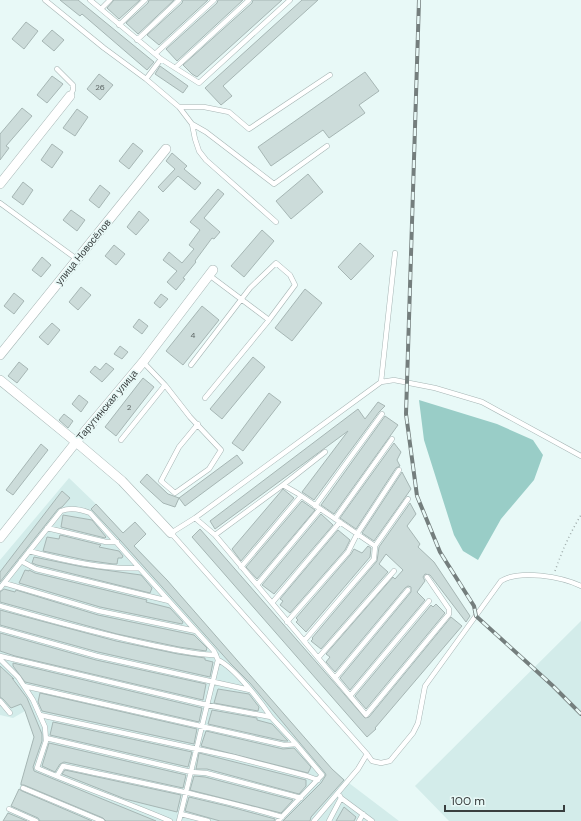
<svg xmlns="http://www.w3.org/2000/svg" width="581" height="821" font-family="'DM Sans',sans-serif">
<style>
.built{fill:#d3ecea}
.green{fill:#99cdc7}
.building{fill:#ccdcda;stroke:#a6b6b4}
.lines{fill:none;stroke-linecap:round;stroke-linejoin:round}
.lane-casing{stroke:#a6b5b4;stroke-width:5.5}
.street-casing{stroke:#a6b5b4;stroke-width:10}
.path{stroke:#a0adac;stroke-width:1.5;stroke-dasharray:1 3;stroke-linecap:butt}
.lane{stroke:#fff;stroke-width:4.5}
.street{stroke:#fff;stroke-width:9}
.rail-casing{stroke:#747e7d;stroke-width:4}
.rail{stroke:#e8f9f7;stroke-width:2.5;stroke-dasharray:8;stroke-linecap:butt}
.labels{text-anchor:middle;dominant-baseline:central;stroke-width:3.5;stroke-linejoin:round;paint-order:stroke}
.number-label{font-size:8px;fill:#5d6665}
.street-label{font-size:10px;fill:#383e3e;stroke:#e8f9f7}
</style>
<rect width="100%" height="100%" fill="#e8f9f7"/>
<!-- built -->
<path class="built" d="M69 478 96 504 167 580 332 769 345 780 399 821H3L19 790 34 737 25 711 13 718 0 715V560Z
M581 621V821H449L415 786Z"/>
<!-- green -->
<path class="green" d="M419 400 497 424 533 440 543 455 534 480 501 519 478 560 463 551 454 535 424 440Z"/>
<!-- building -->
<path class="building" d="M60 0H78L154 62 147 70 82 14 80 16Z
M114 0H140L119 19 107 8Z
M149 0H174L138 34 126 23 148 3Z
M183 0H208L159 45 147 35 182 3Z
M218 0H243L177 61 166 49 217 3Z
M253 0H282L197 77 192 74 183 65 252 3Z
M302 0H318L223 86 232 96 221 105 205 88Z
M26 22 38 31 24 49 12 39Z
M52 30 64 40 54 51 42 41Z
M160 66 188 86 183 93 155 74Z
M365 72 379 91 359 105 365 113 329 138 323 130 271 166 258 147Z
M99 74 113 85 100 100 87 89Z
M52 76 63 84 47 103 37 95Z
M22 108 32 116 6 146 9 148 0 160V134Z
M77 109 88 117 75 136 63 128Z
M133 143 143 151 129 169 119 161Z
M52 144 63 152 52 168 41 160Z
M172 153 187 166 184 169 201 183 195 190 178 176 163 192 158 187 175 169 166 161Z
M308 174 323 192 291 219 276 201Z
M23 182 33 190 23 205 12 197Z
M100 185 110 193 99 208 89 200Z
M218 189 224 194 204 218 220 232 214 239 212 238 195 261 196 262 183 278 185 279 176 290 167 282 177 271 163 260 169 252 182 263 194 249 189 245 200 230 190 222Z
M71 210 85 220 77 231 63 220Z
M139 211 149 220 136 235 127 227Z
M262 230 274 241 244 277 231 266Z
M360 243 374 256 351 280 338 267Z
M114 245 125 254 116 265 105 256Z
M42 257 51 265 41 277 32 270Z
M81 287 91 295 78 310 69 302Z
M305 289 322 303 292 341 275 328Z
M14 293 24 301 14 314 4 306Z
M161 294 168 299 160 308 154 303Z
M202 306 219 320 183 365 166 351Z
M139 319 148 326 142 334 133 327Z
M52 323 60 330 48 345 39 337Z
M120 346 128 352 122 359 114 354Z
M253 357 265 367 222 419 210 409Z
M19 362 28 369 17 383 8 376Z
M106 363 114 369 102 382 90 372 95 366 100 370Z
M143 378 154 387 116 436 105 427Z
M269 393 281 402 243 451 232 443Z
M79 395 88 402 81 412 72 404Z
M378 402 385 406 379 412 314 500 302 492 348 431 215 529 210 521 358 409 365 419Z
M64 414 73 421 68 428 59 420Z
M385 416 398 425 334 514 321 505Z
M394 443 401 452 397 460 400 466 396 468 356 529 340 518Z
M41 444 48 450 13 495 6 490Z
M237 455 243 463 185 506 179 498Z
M402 472 411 489 374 541 362 533Z
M147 474 168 494 179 498 175 507 163 503 140 482Z
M283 489 294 498 241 561 232 549Z
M62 491 70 498 62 507 58 509 0 582V572Z
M302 501 315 510 257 579 246 567Z
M410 503 416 514 407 526 420 544 418 547 434 562 470 616 466 622 430 575 425 574 423 577 425 581 417 592 425 600 350 690 340 678 411 592V587L408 586 405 588 335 672 326 662 330 657 326 654 393 577 395 579 403 570 386 554 379 564 388 572 321 649 311 641 313 639 312 638 377 561 379 547Z
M96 504 123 533 135 522 146 534 134 546 167 580 332 769 344 780 311 817 310 821H283L321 783 326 775 325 773 250 683 231 664 120 540 91 509Z
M321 514 333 525 274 594 262 585Z
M63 515 92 520 106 537 105 538 61 527Z
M200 529 365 718 369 717 451 617 462 626 375 728 376 729 367 737 192 537Z
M338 530 350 540 345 550 290 613 280 605 283 601 280 599Z
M60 535 101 545 99 547 119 551 123 556 122 558H118L117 564H113L85 560 43 551 47 537 59 539Z
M368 546 371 548 370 557 306 632 296 622 298 620 296 618 351 554 354 549 362 553Z
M34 557 83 567 141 575 152 588 150 593 37 565 32 563Z
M25 570 29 571V570L35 573 147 600 146 602 170 608 183 622 182 624 100 607 19 583Z
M4 589 15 592 16 590 98 615 194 635 207 648 206 651 179 647 117 634 0 602V592Z
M436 604 445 613 366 709 355 696 431 605 433 607Z
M0 610 116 641 178 654 205 658V660L213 662 210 677 98 652 0 625Z
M0 633 96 660 206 684 203 700 15 656 0 651Z
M13 663 202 708 199 722 25 682 13 666Z
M0 666 14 679 12 678 27 698 42 734V741L33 767 34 771 156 821H106L103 818 24 785H21V783L34 737 25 711 21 704 11 708 3 699 0 697Z
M218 689 249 694 259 707 258 711 214 703Z
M40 693 197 729 194 744 42 711 38 702Z
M212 710 257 718V720L272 724 288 741H284L208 724Z
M53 722 192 752 188 767 50 735Z
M206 731 283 749 294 748 311 767 308 773 201 746Z
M49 743 186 775 183 788 64 762 60 764 55 772 42 766Z
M199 753 306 780V786L299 794 207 769H196Z
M65 770 181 795 177 812 125 799 62 774Z
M194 776 205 777 293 800 281 813 190 790Z
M19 789 22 791 92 821H40L38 818 11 806Z
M189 797 227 806 275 819 274 821H220L185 811Z
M344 807 356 817 354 821H336Z
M8 813 27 821H3Z"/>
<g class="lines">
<!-- lane casing -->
<g class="lane-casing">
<path id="lane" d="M45 0 104 48 146 79 161 59
M90 0 161 59 199 83 290 0
M101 9 110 0
M119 25 145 0
M137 40 179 0
M155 54 214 0
M175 68 249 0
M57 69 73 85V90L70 96
M146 79 179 107 192 124 195 139 199 151 206 160 276 222
M179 107H204L229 112 249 129 330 75
M192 124 206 132 274 184 327 146
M0 203 78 260
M395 253 381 382 195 518 171 533 367 754 372 761 381 763 390 761 413 733 418 723 425 686 501 581C520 569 562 577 581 586
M143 362 165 385 190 417 221 450 209 469 175 493 161 481 179 447 198 424
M191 365 250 288 276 263 290 275 295 285 269 320
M381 382 394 380 435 388 482 402 581 456
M205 398 269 320 209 275
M121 440 165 385
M283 485 325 452
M315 506 382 414
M195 518 215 535 366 715 449 614V609L427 577
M335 519 392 439
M47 528 106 542H117
M215 535 283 485 297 493 375 546 374 559 304 641
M375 546 408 499
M29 551C62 560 106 570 139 568
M21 561 36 569 169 601
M241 567 301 496
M4 583 99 611 196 631
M257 585 320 509
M0 588 61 511C71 507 80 509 90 513L214 651 218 660 179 821
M272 603 340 522
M0 606C52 621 103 635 156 646 176 650 196 655 216 655
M287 622 348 552 357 534 399 470
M0 629 97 656 250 690
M0 656 207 705 271 717C260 701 235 668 218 660
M318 658 394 571
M0 659 18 677 33 700 45 727 46 741 37 768C81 787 126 802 170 821
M335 678 408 590
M24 686 284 745 296 744 322 775 278 821
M350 696 429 601
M0 701 10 713
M40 715 234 757 307 776 318 780
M271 717 296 744
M46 738 191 772 206 773 301 798
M57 776 63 766C136 782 210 796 282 817
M23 788 102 821
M341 798 372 821
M9 809 36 821
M181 814 208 821
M314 821 358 769 367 754
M329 821 341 798 340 796
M359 821 363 814"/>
</g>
<!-- street casing -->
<g class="street-casing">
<path id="street" d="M0 184 70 96
M0 355 166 149
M0 380 76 442 122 481 171 533
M0 538 76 442 143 362 213 270"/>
</g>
<!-- path -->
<path class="path" d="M555 571C562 551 570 533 581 515"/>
<!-- lane -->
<use href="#lane" class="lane"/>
<!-- street -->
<use href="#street" class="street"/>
<!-- rail casing -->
<g class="rail-casing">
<path id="rail" d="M419 0 406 414 417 496 440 552 474 606 476 616 553 686 581 714"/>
</g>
<!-- rail -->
<use href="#rail" class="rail"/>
</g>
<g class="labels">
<!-- number labels -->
<g class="number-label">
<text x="100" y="87">26</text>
<text x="193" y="335">4</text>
<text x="129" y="407">2</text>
</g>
<!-- street labels -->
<g class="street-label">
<text transform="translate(83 252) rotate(-51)">улица Новосёлов</text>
<text transform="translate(107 405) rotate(-50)">Тарутинская улица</text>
</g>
</g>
<!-- scale -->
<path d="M445 805v6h119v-6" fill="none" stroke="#383e3e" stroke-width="2"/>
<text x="451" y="805" font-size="12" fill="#383e3e" stroke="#e8f9f7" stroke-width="3" paint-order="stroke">100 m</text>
</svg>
